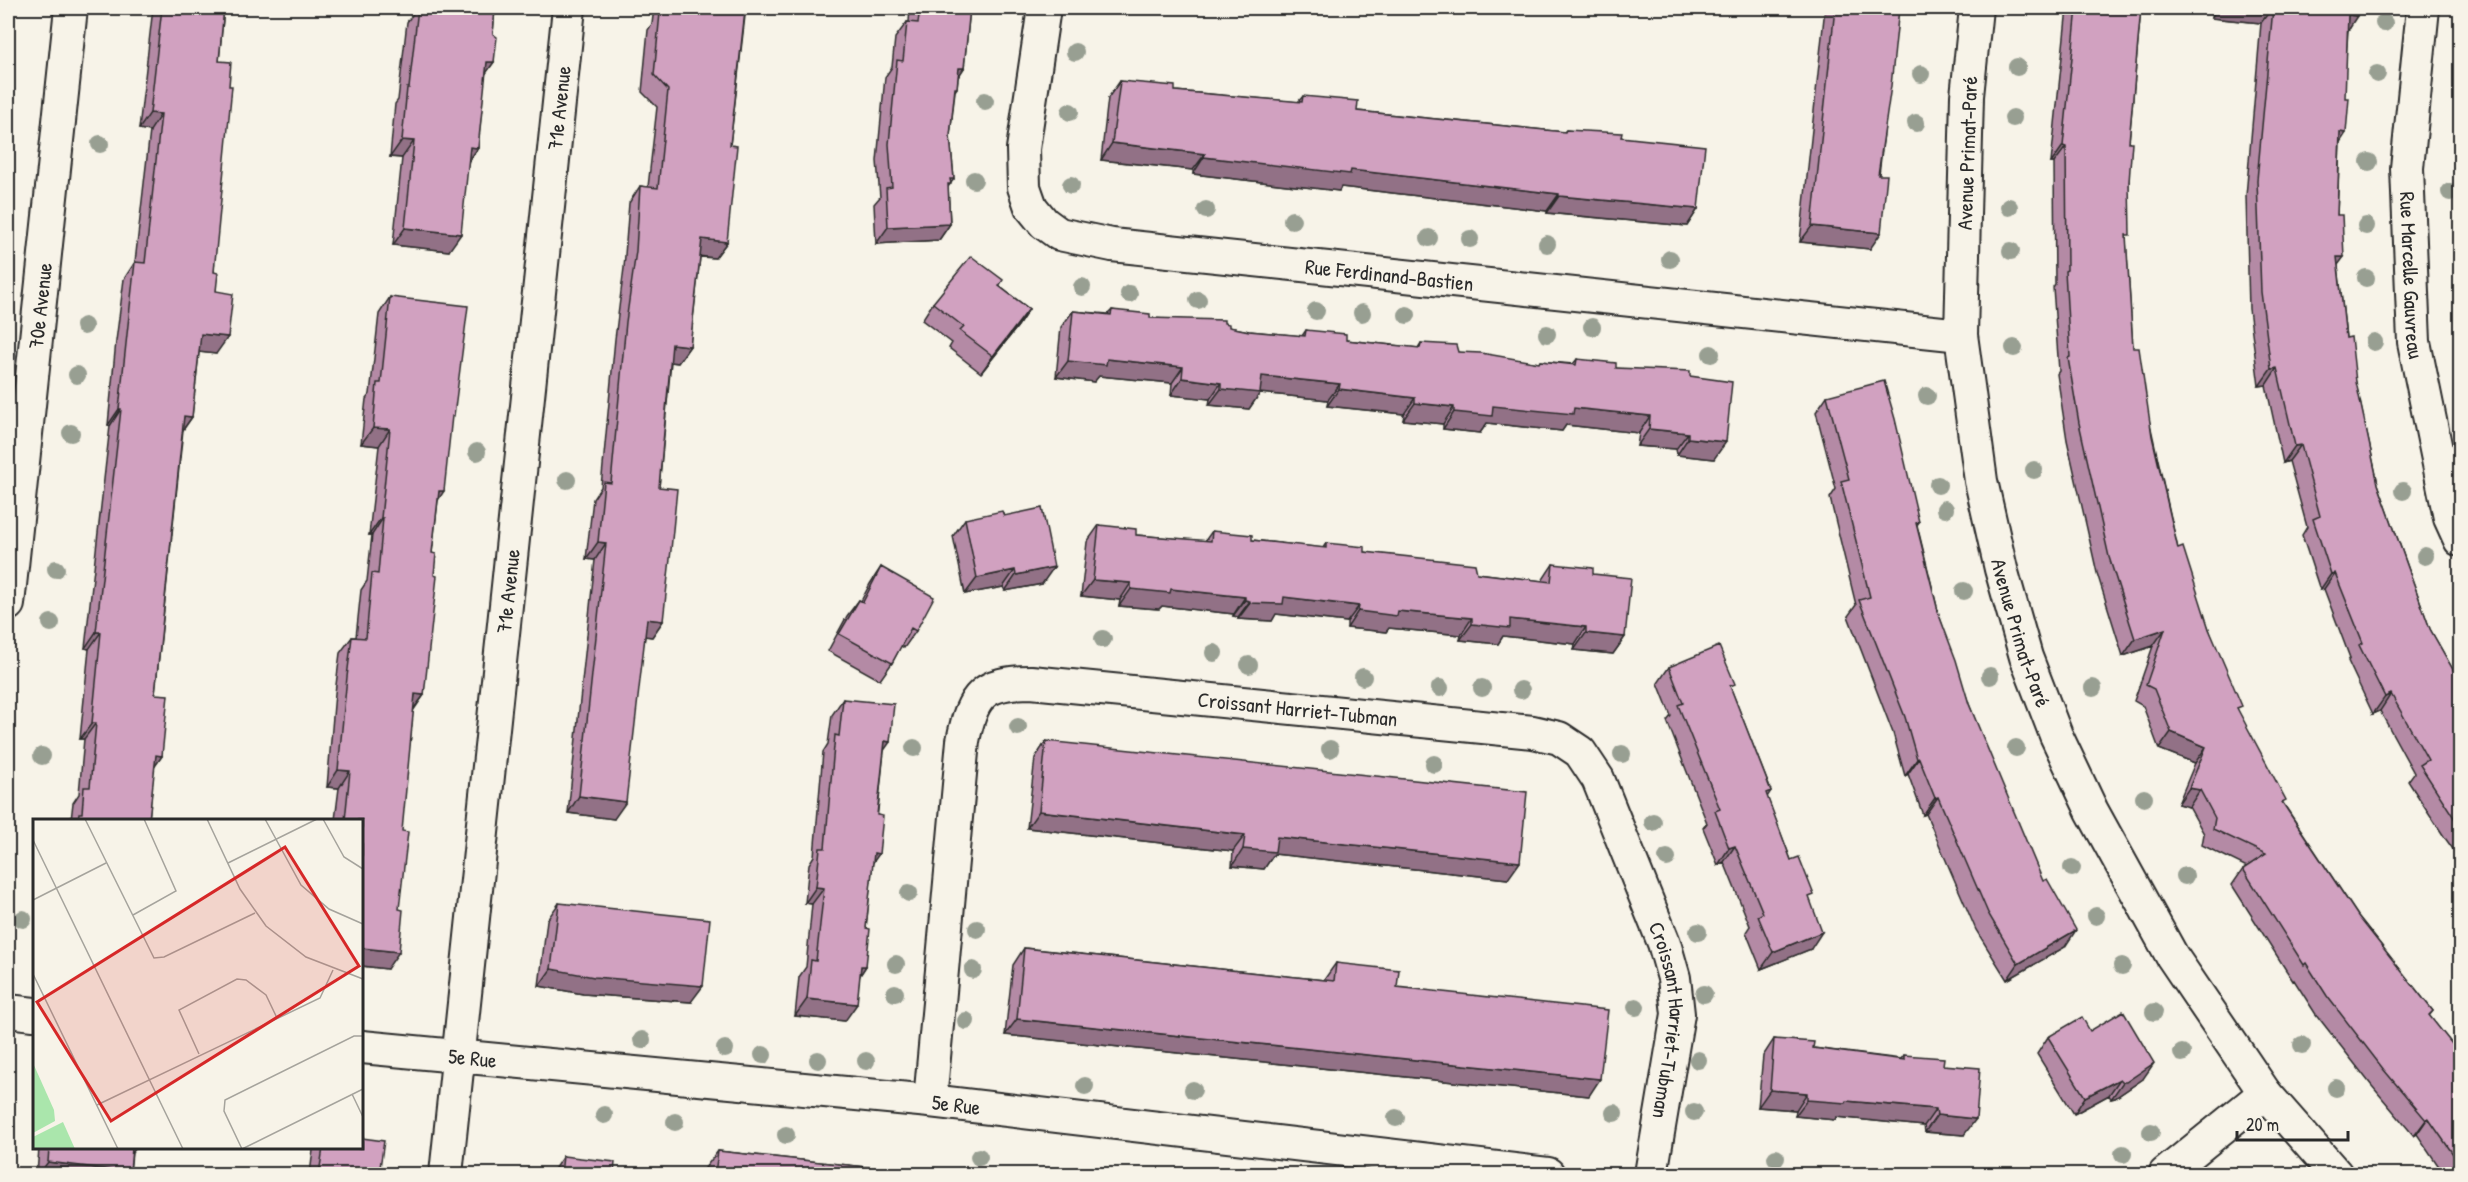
<svg xmlns="http://www.w3.org/2000/svg" width="2468" height="1182" font-family="'Patrick Hand',sans-serif">
<style>
.lines{fill:none;stroke-linecap:round;stroke-linejoin:round}
.minor-casing{stroke:#2b2b2b;stroke-width:36}
.minor{stroke:#f7f3e8;stroke-width:32}
.tree{fill:#989f92}
.wall{fill:#b48aa5;stroke:#2b2b2b;stroke-width:1.5}
.shaded-wall{fill:#927186;stroke:#2b2b2b;stroke-width:1.5}
.building{fill:#d1a1c0;stroke:#2b2b2b;stroke-width:1.5}
.labels{text-anchor:middle;dominant-baseline:central;stroke-width:4.5;stroke-linejoin:round;paint-order:stroke}
.street-label{font-size:21px;fill:#2b2b2b;stroke:#f7f3e8}
.inset-road{fill:none;stroke:#a5a39c;stroke-width:1.5}
.view{fill:#d62828;fill-opacity:0.15;stroke:#d62828;stroke-width:3}
.inset-edge{fill:none;stroke:#2b2b2b;stroke-width:3}
</style>
<rect width="100%" height="100%" fill="#f7f3e8"/>
<filter id="ink" filterUnits="userSpaceOnUse"><feTurbulence type="fractalNoise" baseFrequency=".0167" numOctaves="2"/><feDisplacementMap in="SourceGraphic" scale="12" xChannelSelector="R" yChannelSelector="G"/><feConvolveMatrix kernelMatrix="1 2 1 2 8 2 1 2 1" color-interpolation-filters="sRGB"/></filter>
<g filter="url(#ink)">
<g class="lines">
<!-- minor casing -->
<g class="minor-casing">
<g id="minor">
<path id="s1" d="M1044 8 1023 149 1024 187 1031 207 1044 223 1059 234 1112 245 1961 335"/>
<path id="s2" d="M1976 8 1967 96 1961 335 1981 481 2001 569 2026 657 2056 735 2092 811 2172 956 2265 1093 2336 1174"/>
<path id="s3" d="M2423 8 2407 168 2414 342 2450 518 2460 540"/>
<path id="s4" d="M8 604 71 8"/>
<path d="M8 1011 34 1014"/>
<path id="s5" d="M362 1047 930 1101 1548 1174"/>
<path id="s6" d="M930 1101 963 741C972 695 983 682 1031 682L1533 732 1559 738 1580 752 1598 779 1664 943 1674 978 1678 1014 1651 1174"/>
<path id="s7" d="M446 1174 569 8"/>
<path d="M2165 1174 2265 1093"/>
</g>
</g>
<!-- minor -->
<use href="#minor" class="minor"/>
</g>
<!-- trees -->
<g class="tree">
<circle cx="2384" cy="23" r="9"/>
<circle cx="1075" cy="52" r="9"/>
<circle cx="2017" cy="67" r="9"/>
<circle cx="1921" cy="74" r="9"/>
<circle cx="2377" cy="74" r="9"/>
<circle cx="985" cy="101" r="9"/>
<circle cx="1070" cy="112" r="9"/>
<circle cx="2013" cy="118" r="9"/>
<circle cx="1916" cy="123" r="9"/>
<circle cx="100" cy="144" r="9"/>
<circle cx="2369" cy="162" r="9"/>
<circle cx="974" cy="180" r="9"/>
<circle cx="1071" cy="185" r="9"/>
<circle cx="2450" cy="192" r="9"/>
<circle cx="2009" cy="207" r="9"/>
<circle cx="1206" cy="210" r="9"/>
<circle cx="1292" cy="220" r="9"/>
<circle cx="2366" cy="226" r="9"/>
<circle cx="1429" cy="238" r="9"/>
<circle cx="1470" cy="239" r="9"/>
<circle cx="1547" cy="244" r="9"/>
<circle cx="2011" cy="251" r="9"/>
<circle cx="1670" cy="259" r="9"/>
<circle cx="2366" cy="278" r="9"/>
<circle cx="1082" cy="287" r="9"/>
<circle cx="1129" cy="294" r="9"/>
<circle cx="1198" cy="300" r="9"/>
<circle cx="1316" cy="311" r="9"/>
<circle cx="1362" cy="313" r="9"/>
<circle cx="1407" cy="315" r="9"/>
<circle cx="84" cy="326" r="9"/>
<circle cx="1592" cy="327" r="9"/>
<circle cx="1547" cy="334" r="9"/>
<circle cx="2374" cy="342" r="9"/>
<circle cx="2014" cy="348" r="9"/>
<circle cx="1711" cy="354" r="9"/>
<circle cx="77" cy="375" r="9"/>
<circle cx="1927" cy="396" r="9"/>
<circle cx="71" cy="433" r="9"/>
<circle cx="477" cy="452" r="9"/>
<circle cx="2034" cy="470" r="9"/>
<circle cx="567" cy="480" r="9"/>
<circle cx="1938" cy="485" r="9"/>
<circle cx="2403" cy="491" r="9"/>
<circle cx="1945" cy="509" r="9"/>
<circle cx="2425" cy="556" r="9"/>
<circle cx="56" cy="569" r="9"/>
<circle cx="1964" cy="591" r="9"/>
<circle cx="51" cy="623" r="9"/>
<circle cx="1103" cy="639" r="9"/>
<circle cx="1214" cy="653" r="9"/>
<circle cx="1249" cy="665" r="9"/>
<circle cx="1990" cy="676" r="9"/>
<circle cx="1363" cy="677" r="9"/>
<circle cx="1440" cy="688" r="9"/>
<circle cx="1482" cy="688" r="9"/>
<circle cx="2093" cy="688" r="9"/>
<circle cx="1521" cy="690" r="9"/>
<circle cx="1018" cy="727" r="9"/>
<circle cx="914" cy="748" r="9"/>
<circle cx="2016" cy="748" r="9"/>
<circle cx="1330" cy="749" r="9"/>
<circle cx="1622" cy="754" r="9"/>
<circle cx="42" cy="756" r="9"/>
<circle cx="1434" cy="764" r="9"/>
<circle cx="2144" cy="798" r="9"/>
<circle cx="1653" cy="822" r="9"/>
<circle cx="1667" cy="858" r="9"/>
<circle cx="2072" cy="868" r="9"/>
<circle cx="2185" cy="876" r="9"/>
<circle cx="909" cy="893" r="9"/>
<circle cx="2096" cy="916" r="9"/>
<circle cx="23" cy="919" r="9"/>
<circle cx="977" cy="929" r="9"/>
<circle cx="1698" cy="932" r="9"/>
<circle cx="896" cy="964" r="9"/>
<circle cx="2122" cy="966" r="9"/>
<circle cx="973" cy="970" r="9"/>
<circle cx="895" cy="993" r="9"/>
<circle cx="1704" cy="994" r="9"/>
<circle cx="1636" cy="1007" r="9"/>
<circle cx="2154" cy="1012" r="9"/>
<circle cx="966" cy="1021" r="9"/>
<circle cx="642" cy="1040" r="9"/>
<circle cx="2302" cy="1045" r="9"/>
<circle cx="725" cy="1049" r="9"/>
<circle cx="2182" cy="1053" r="9"/>
<circle cx="763" cy="1055" r="9"/>
<circle cx="818" cy="1060" r="9"/>
<circle cx="1698" cy="1060" r="9"/>
<circle cx="866" cy="1061" r="9"/>
<circle cx="1085" cy="1086" r="9"/>
<circle cx="2336" cy="1088" r="9"/>
<circle cx="1193" cy="1090" r="9"/>
<circle cx="1694" cy="1112" r="9"/>
<circle cx="1614" cy="1113" r="9"/>
<circle cx="604" cy="1115" r="9"/>
<circle cx="1396" cy="1118" r="9"/>
<circle cx="675" cy="1122" r="9"/>
<circle cx="2151" cy="1132" r="9"/>
<circle cx="786" cy="1135" r="9"/>
<circle cx="2123" cy="1154" r="9"/>
<circle cx="979" cy="1157" r="9"/>
<circle cx="1776" cy="1158" r="9"/>
</g>
<!-- wall -->
<path class="wall" d="M153 8H224L219 61 214 272 216 291V354L199 352 192 417 183 430 155 694 162 756 154 767 149 820H71L73 803 79 794 84 739H80L89 649 85 648 110 426 108 425 116 341 124 279 135 262 150 131 139 129Z
M417 8H495L493 34 494 62 485 74 478 148 469 161 449 251 393 245 402 158 390 157 395 104 398 100 407 22Z
M654 8H748V11L745 16 730 145 727 242 715 258 700 257 690 346 678 363 671 362 659 487 663 621 652 637 645 636 614 819 568 813 595 560 586 559 593 499 601 487 615 339 624 268 629 203 640 186 648 187 657 107 642 92 648 30 652 24Z
M910 8H970L964 68 958 77 957 88 955 91 950 136 954 179 948 187 950 224 939 240 876 244 874 204 880 197 877 161 885 77 892 67 895 38 907 22H909Z
M1825 8H1899L1870 249 1800 242Z
M2067 8H2141L2129 142V182L2126 241 2133 348 2178 549 2209 629 2238 711 2283 803 2358 916 2433 1011 2429 1016 2460 1054V1174H2444L2417 1134 2414 1136 2372 1086 2315 1013 2294 980 2293 981 2232 885 2243 869 2247 867 2202 845 2204 834 2189 807 2178 804 2195 763 2159 749 2143 706 2134 701 2153 646 2123 656 2097 573 2067 440 2057 374 2059 371 2053 287 2055 284 2054 163H2051Z
M2212 8H2358L2348 31 2340 142 2337 215 2338 265 2346 338 2378 484 2430 629 2460 682V859L2445 838 2408 781 2414 773 2380 711 2373 714 2348 661 2350 658 2324 589 2320 590 2302 535 2307 527 2289 461 2283 463 2266 385 2259 386 2249 309 2246 196 2261 23 2211 18Z
M1120 81 1175 91 1298 102 1303 96 1357 111 1564 132 1566 130 1621 137 1698 209 1687 226 1547 213V211L1341 187 1339 191 1193 174V170L1101 160 1108 98Z
M999 286 1029 309 1018 326 981 373 949 348 952 343 922 320 933 303Z
M390 297 451 419 438 500 432 553 424 695 413 711 387 969 362 966V820H335L339 788 327 787 335 693 340 653 352 637H356L361 590 367 581 372 535H369L379 446 361 444 366 399 370 394 379 314Z
M1112 310 1150 318 1224 323 1229 327 1249 331 1302 336 1306 330 1346 340 1418 348 1421 343 1458 352 1539 363 1540 361 1573 364 1577 359 1616 368 1690 376 1714 459 1677 455 1676 449 1637 446 1639 433 1566 425 1562 431 1487 423 1480 433 1443 429V424L1403 420 1404 414 1327 406 1328 400 1260 393 1249 409 1209 405 1210 399 1171 395 1172 383 1099 376 1094 382 1056 377 1061 327 1073 311 1108 314Z
M1827 396 1919 522 1917 525 1939 615 1969 704 2065 947 2007 980 1976 930 1926 814 1923 815 1908 774 1905 776 1893 733 1848 616 1856 605 1830 498 1836 489 1816 412Z
M1004 516 1042 584 1005 591 1003 587 965 594 953 536 965 519Z
M1099 525 1136 535 1205 541 1212 531 1252 540 1323 548 1326 543 1365 552 1477 573 1542 581 1553 564 1593 574 1625 637 1613 654 1574 650 1575 644 1503 636 1498 644 1460 640 1461 635 1389 628 1386 632 1347 628V622L1276 614 1272 621 1238 619V617L1233 616 1234 614 1162 606 1159 609 1119 606 1120 600 1081 596 1087 542Z
M881 567 916 631 904 648 901 646 892 663 880 680 828 651 847 616 859 600 861 601 870 584Z
M1669 667 1731 689 1771 791 1767 797 1791 860 1810 901 1811 949 1761 969 1746 932 1750 926 1724 862 1718 865 1703 828 1707 823 1667 721 1671 716 1658 683Z
M843 699 884 751 866 928V966L860 975 845 1021 795 1016 799 977 806 967 812 904 805 903 809 864 814 856 823 752 828 744 832 715Z
M1046 741 1508 879 1274 854 1264 869 1232 866 1233 851 1027 828 1035 758Z
M559 903 691 1002 583 994 539 986 547 920Z
M1024 948 1324 980 1336 963 1397 987 1589 1096 1005 1035 1013 965Z
M2090 1031 2143 1079 2115 1098 2111 1099 2109 1095 2074 1114 2037 1054 2048 1037Z
M1774 1039 1813 1048 1901 1059 1904 1055 1943 1065 1964 1135 1925 1132 1924 1126 1836 1117 1835 1120 1795 1116 1796 1110 1758 1107 1763 1056Z
M39 1148H136L132 1153 130 1172 128 1174H37Z
M315 1148H323L379 1174H310L313 1150Z
M718 1151 931 1174H705V1168Z
M563 1156 614 1174H551Z"/>
<!-- shaded-wall -->
<path class="shaded-wall" d="M2218 8H2272L2261 23 2211 18Z
M2348 15 2357 16 2346 33Z
M487 62H494L482 79Z
M959 68H964L953 85Z
M150 113 161 114 150 131 139 129Z
M2340 132 2346 133 2335 150Z
M402 140 414 141 402 158 390 157Z
M1112 143 1205 154 1193 170 1101 160Z
M2063 146 2066 147 2054 163H2051Z
M470 147 478 148 466 165Z
M1204 157 1351 170 1559 194 1547 211 1341 187 1339 191 1193 174Z
M1559 196 1698 209 1687 226 1547 213Z
M950 224 939 240 876 244 888 227Z
M1812 226 1881 233 1870 249 1800 242Z
M405 228 461 234 449 251 393 245Z
M702 239 727 242 715 258 690 255Z
M2337 257H2344L2332 273Z
M1029 309 1018 326 981 373 993 356Z
M201 334 228 337 216 354 189 351Z
M672 344 690 346 678 363 661 361Z
M1107 359 1183 367 1172 383 1099 376 1094 382 1056 377 1068 361Z
M2277 368 2266 385 2259 386 2271 369Z
M1262 376 1340 384 1328 400 1260 393 1249 409 1209 405 1221 389Z
M1182 378 1221 383 1210 399 1171 395Z
M1339 389 1415 398 1404 414 1327 406Z
M1415 403 1454 407 1443 424 1403 420Z
M1493 406 1574 408 1650 416 1639 433 1566 425 1562 431 1487 423 1480 433 1443 429 1454 412Z
M119 409H121L110 426 108 425Z
M184 416 192 417 180 434Z
M373 428 390 429 379 446 361 444Z
M1649 429 1688 433 1676 449 1637 446Z
M1688 438 1726 442 1714 459 1677 455Z
M2301 445 2289 461 2283 463 2295 446Z
M439 491H444L433 508Z
M381 518H383L372 535H369Z
M598 542 606 543 595 560 586 559Z
M1054 567 1042 584 1005 591 1016 575Z
M1015 570 1003 587 965 594 977 578Z
M2335 573 2324 589 2320 590 2331 574Z
M1093 580 1131 583 1120 600 1081 596Z
M1131 589H1171L1245 597 1234 614 1162 606 1159 609 1119 606Z
M1284 597 1359 606 1347 622 1276 614 1272 621 1238 619 1250 603Z
M1245 600 1250 601 1238 617 1233 616Z
M1358 611H1398L1472 618 1461 635 1389 628 1386 632 1347 628Z
M647 619 663 621 652 637 635 635Z
M1510 619 1586 627 1575 644 1503 636 1498 644 1460 640 1472 624Z
M2165 629 2153 646 2123 656 2135 639Z
M96 632H101L89 649 85 648Z
M1586 633 1625 637 1613 654 1574 650Z
M415 694 424 695 412 711Z
M2391 694 2380 711 2373 714 2385 697Z
M92 723H96L84 739H80Z
M2171 732 2206 747 2195 763 2159 749Z
M885 741 890 742 878 759Z
M156 755 162 756 151 772Z
M1919 758 1908 774 1905 776 1917 759Z
M338 770 350 771 339 788 327 787Z
M2189 788 2200 790 2189 807 2178 804Z
M579 796 626 802 614 819 568 813Z
M1938 797 1926 814 1923 815 1935 798Z
M1039 811 1245 835 1233 851 1027 828Z
M1277 837 1520 862 1508 879 1274 854 1264 869 1232 866 1243 849Z
M1735 846 1724 862 1718 865 1729 848Z
M874 853 879 854 867 871Z
M816 887 824 888 812 904 805 903Z
M2076 930 2065 947 2007 980 2018 964Z
M1822 932 1811 949 1761 969 1773 952Z
M362 948 399 952 387 969 362 966Z
M861 966H866L855 983Z
M551 969 703 986 691 1002 583 994 539 986Z
M807 999 857 1004 845 1021 795 1016Z
M1017 1019 1600 1079 1589 1096 1005 1035Z
M2154 1063 2143 1079 2115 1098 2111 1099 2123 1082Z
M2120 1079 2109 1095 2074 1114 2085 1097Z
M1770 1090 1807 1093 1796 1110 1758 1107Z
M1807 1100 1847 1101 1936 1109 1924 1126 1836 1117 1835 1120 1795 1116Z
M1937 1115 1976 1119 1964 1135 1925 1132Z
M2428 1118 2417 1134 2414 1136 2426 1120Z
M48 1162 130 1172 128 1174H39Z"/>
<!-- building -->
<path class="building" d="M162 8H224L219 61 231 62 229 86H232L214 272 218 273 216 291 233 294 228 337 201 334 192 417 184 416 155 694 168 695 162 756 156 755 149 820H78L79 813H82L84 787H90L96 723H92L101 632H96L121 409H119L128 325 135 262 145 263 161 114 150 113Z
M418 8H495L493 34 497 37 494 62H487L478 148 470 147 461 234 405 228 414 141 402 140 407 88H409Z
M664 8H748V11H745L730 145 737 146 727 242 702 239 690 346 672 344 659 487 677 489 671 550 663 621 647 619 626 802 579 796 606 543 598 542 604 482 611 483 626 322 636 251 640 186 658 188 668 90 654 75 660 13H663Z
M920 8H970L964 68H959L957 88H955L950 136 954 179H950L951 184H948L950 224 888 227 886 188 892 187 889 144 897 60 903 61 907 22 918 23Z
M1835 8H1899L1891 86 1878 175H1887L1881 233 1812 226Z
M2077 8H2141L2129 142H2132L2129 182 2130 235H2126L2133 348H2139L2152 436 2178 549 2183 547 2209 629 2242 706 2237 708 2286 800 2282 802 2358 916 2433 1011 2429 1015 2460 1054V1164L2428 1118 2426 1120 2384 1070 2327 996 2306 963 2304 965 2243 869 2266 854 2213 829 2215 818 2200 790 2189 788 2206 747 2171 732 2154 689 2146 685 2165 629 2135 639 2109 557 2079 423 2068 358 2070 357 2065 271 2067 270 2066 147 2063 146Z
M2273 8H2358L2357 16 2348 15 2345 98H2349L2346 133 2340 132 2337 215H2342L2344 257H2337L2346 338 2351 337 2356 382 2378 484 2430 629 2460 682V827L2420 765 2428 760 2391 694 2385 697 2359 645 2363 643 2335 573 2331 574 2313 519 2320 516 2301 445 2295 446 2277 368 2271 369 2261 292 2257 180Z
M1120 81 1175 86V91L1302 102 1303 96 1358 101 1357 111 1565 132 1566 130 1622 133 1621 137 1705 146 1698 209 1559 196V194L1351 170 1350 174 1204 157 1205 154 1112 143Z
M971 256 1003 280 999 286 1029 309 993 356 960 331 964 327 933 303Z
M390 297 468 306 454 416H452L444 491H439L432 553 436 554 434 575 437 576 424 695 415 694 402 831 408 832 399 909 403 910 399 952 362 948V820H345L350 771 338 770 347 677 352 637 366 638 372 573 378 574 383 518H381L390 429 373 428 377 383H381Z
M1112 310 1150 314V318L1224 320V323L1229 324V327L1249 331 1305 336 1306 330 1346 334V340L1420 348 1421 343 1456 345 1458 352 1481 353 1539 363 1540 361 1576 365 1577 359 1616 363V368L1690 371V376L1732 382 1726 442 1688 438V433L1649 429 1650 416 1574 408 1573 414 1493 406 1492 416 1454 412V407L1415 403V398L1339 389 1340 384 1262 376 1260 393 1221 389V383L1182 378 1183 367 1107 359 1106 365 1068 361 1073 311 1111 315Z
M1884 381 1895 419 1919 522 1916 523 1939 615 1956 660 1969 704 2043 881 2047 879 2076 930 2018 964 1988 913 1938 797 1935 798 1919 758 1917 759 1905 717 1859 600 1870 597 1841 481 1849 479 1827 396Z
M1042 508 1054 567 1016 575 1015 570 977 578 965 519 1002 511 1004 516Z
M1099 525 1136 529V535L1211 541 1212 531 1252 535V540L1326 548V543L1365 547V552L1475 564 1477 573 1551 582 1553 564 1593 568V574L1631 578 1625 637 1586 633V627L1510 619V628L1472 624V618L1398 611 1397 616 1358 611 1359 606 1284 597 1283 604 1250 603V601L1245 600V597L1171 589 1170 593 1131 589V583L1093 580Z
M881 567 934 597 916 631 911 628 892 663 839 634 859 600 863 602Z
M1719 646 1735 684 1730 686 1771 791 1766 793 1791 860 1799 857 1814 895 1809 897 1822 932 1773 952 1758 916 1763 913 1735 846 1729 848 1715 811 1720 809 1678 705 1683 703 1669 667Z
M843 699 894 704 890 742 885 741 877 815 883 816 879 854 874 853 866 928 870 929 866 966H861L857 1004 807 999 811 960 816 961 824 888 816 887 820 848H825L835 735 839 736Z
M1046 741 1527 792 1520 862 1277 837 1275 852 1243 849 1245 835 1039 811Z
M559 903 710 919 703 986 594 977 551 969Z
M1024 948 1334 981 1336 963 1399 970 1397 987 1608 1010 1600 1079 1017 1019Z
M2123 1011 2154 1063 2126 1082H2123L2120 1079 2085 1097 2048 1037 2082 1017 2090 1031Z
M1774 1039 1814 1042 1813 1048 1904 1060V1055L1944 1058 1943 1065 1980 1068 1976 1119 1937 1115 1936 1109 1847 1101 1846 1103 1807 1100V1093L1770 1090Z
M362 1138 384 1141 379 1174H319L323 1148H362Z
M49 1148H132L130 1172 48 1162Z
M718 1151 931 1174H715Z
M563 1156 615 1162 614 1174H561Z"/>
</g>
<g class="labels">
<!-- street labels -->
<g class="street-label">
<text stroke="none"><textPath href="#s7" startOffset="1072">71e Avenue</textPath></text>
<text transform="translate(1967 153) rotate(-88)">Avenue Primat-Paré</text>
<text stroke="none"><textPath href="#s1" startOffset="574">Rue Ferdinand-Bastien</textPath></text>
<text stroke="none"><textPath href="#s3" startOffset="268">Rue Marcelle Gauvreau</textPath></text>
<text stroke="none"><textPath href="#s4" startOffset="300">70e Avenue</textPath></text>
<text stroke="none"><textPath href="#s7" startOffset="586">71e Avenue</textPath></text>
<text stroke="none"><textPath href="#s2" startOffset="632">Avenue Primat-Paré</textPath></text>
<text stroke="none"><textPath href="#s6" startOffset="732">Croissant Harriet-Tubman</textPath></text>
<text stroke="none"><textPath href="#s6" startOffset="1308">Croissant Harriet-Tubman</textPath></text>
<text stroke="none"><textPath href="#s5" startOffset="111">5e Rue</textPath></text>
<text stroke="none"><textPath href="#s5" startOffset="597">5e Rue</textPath></text>
</g>
</g>
<!-- overview -->
<g transform="translate(33 819)">
<rect width="330" height="330" fill="#f7f3e8"/>
<path d="M30 303 42 330H0V318Z" fill="#aae6ac"/>
<path d="M0 244 21 291 22 302 0 314Z" fill="#aae6ac"/>
<path class="inset-road" d="M52 0 121 139 131 138 222 94M174 0 207 70 233 107 273 138 330 160M232 0 268 66 296 90 330 105M290 0 311 38 330 50M0 21 150 330M195 44 284 0M0 81 73 44M100 96 143 72 111 0M0 155 85 330M166 235 146 191 204 160 213 161 233 176 244 199M319 275 330 298M64 286 287 179 300 151M209 330 191 292 192 281 321 217H330M209 330 330 270"/>
<path class="view" d="M252 28 326 147 78 302 4 183Z"/>
<rect width="330" height="330" class="inset-edge"/>
</g>
<!-- margin -->
<rect width="2468" height="1182" fill="none" stroke="#f7f3e8" stroke-width="30"/>
<rect x="15" y="15" width="2438" height="1152" fill="none" stroke="#2b2b2b" stroke-width="2" filter="url(#ink)"/>
<!-- scale -->
<path d="M2237 1131v9h111v-9" fill="none" stroke="#2b2b2b" stroke-width="3"/>
<text x="2246" y="1131" font-size="18" fill="#2b2b2b" stroke="#f7f3e8" stroke-width="4.5" paint-order="stroke">20 m</text>
</svg>
